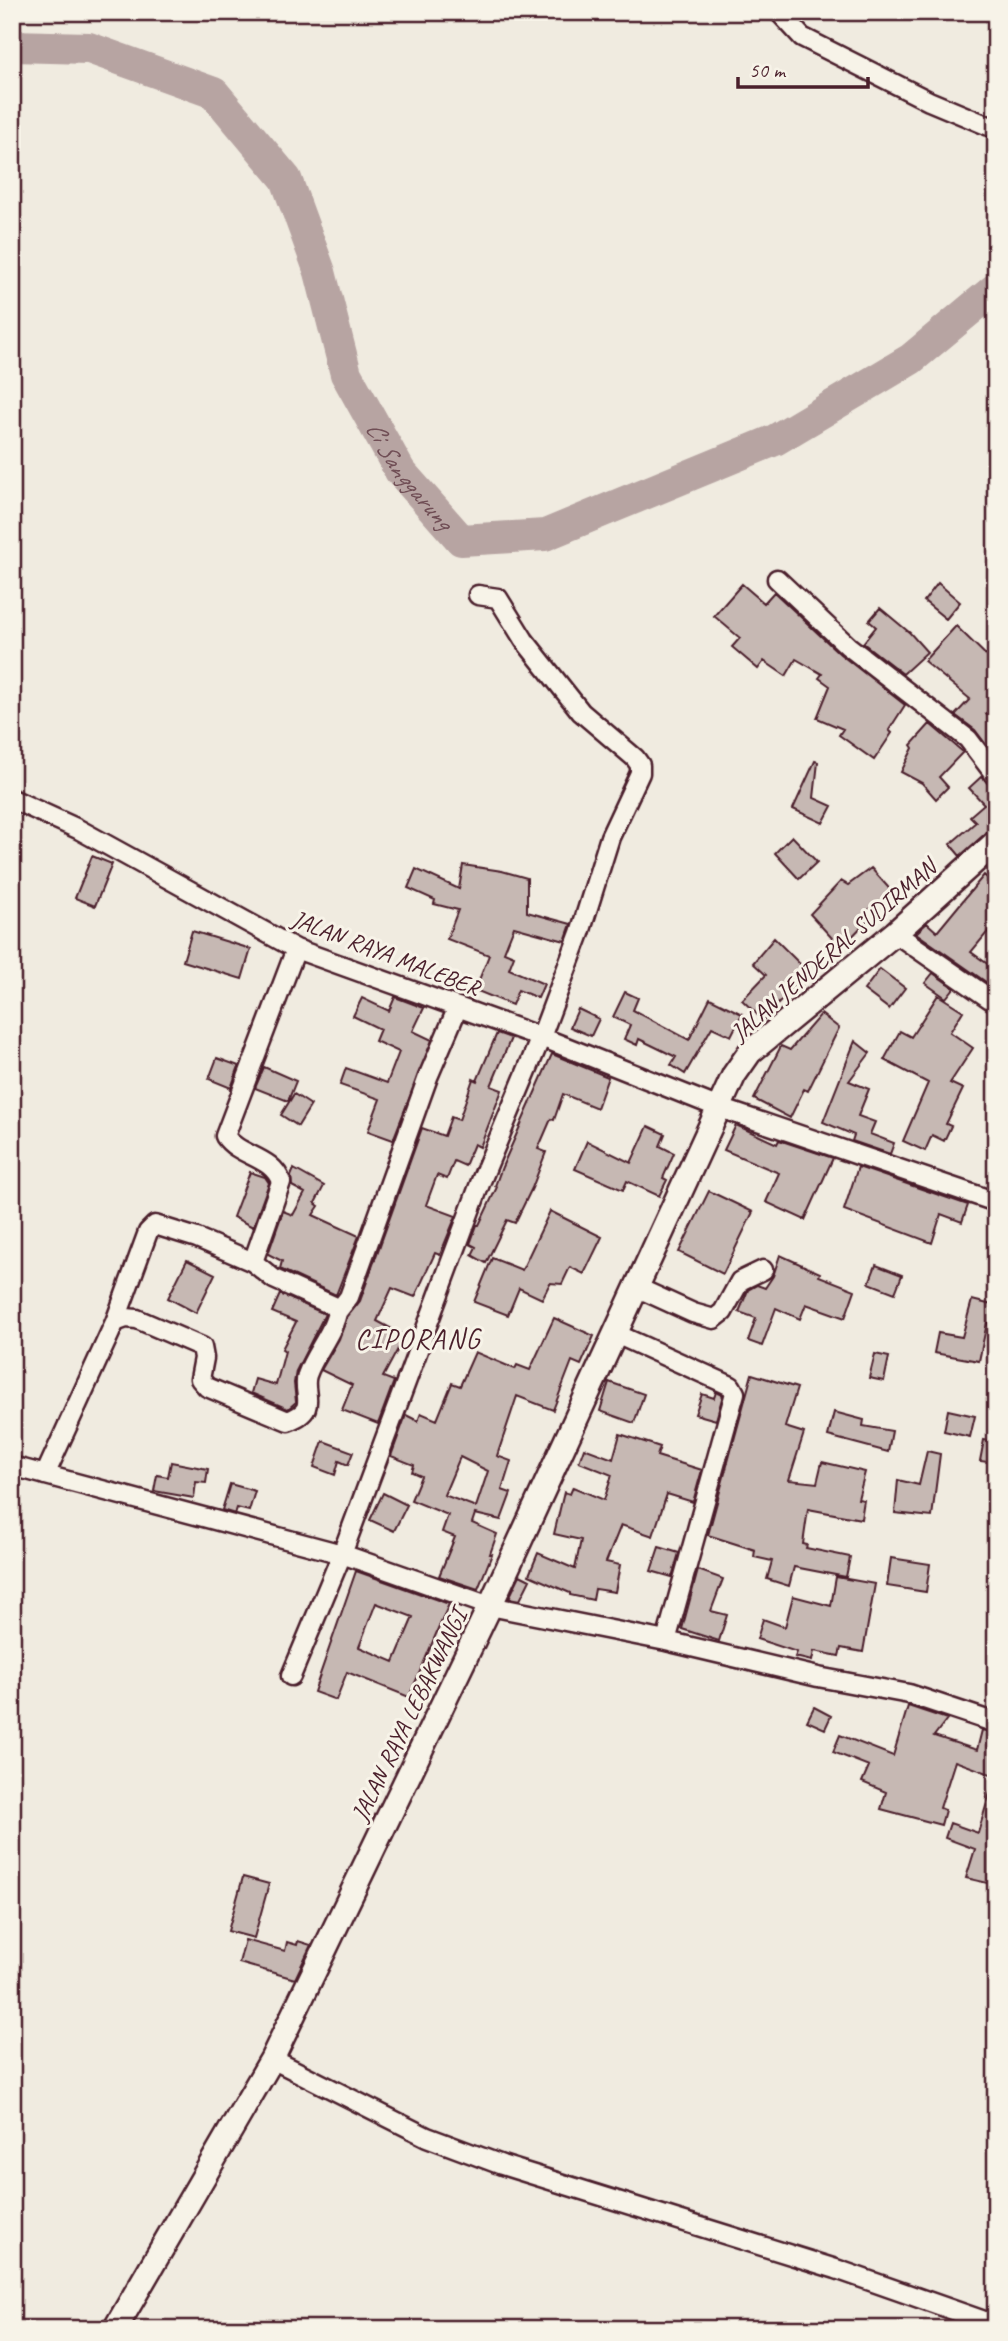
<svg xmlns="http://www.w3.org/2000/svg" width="1008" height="2341" font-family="Caveat,sans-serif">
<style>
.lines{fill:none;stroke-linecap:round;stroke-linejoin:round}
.river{stroke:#b7a4a2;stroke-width:32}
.building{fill:#c6b8b3;stroke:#4a1f2b;stroke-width:2;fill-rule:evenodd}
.street-casing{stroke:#4a1f2b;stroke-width:23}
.secondary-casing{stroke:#4a1f2b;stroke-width:28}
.street{stroke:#f7f3e8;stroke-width:18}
.secondary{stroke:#f7f3e8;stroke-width:23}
.labels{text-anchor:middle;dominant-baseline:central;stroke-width:6;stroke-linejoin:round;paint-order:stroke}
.street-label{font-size:24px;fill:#4a1f2b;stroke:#f7f3e8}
.water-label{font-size:26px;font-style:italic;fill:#704e55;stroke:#f7f3e8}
.quarter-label{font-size:28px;letter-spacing:2px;fill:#4a1f2b;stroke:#f7f3e8}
</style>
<rect width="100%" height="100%" fill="#f0ebe0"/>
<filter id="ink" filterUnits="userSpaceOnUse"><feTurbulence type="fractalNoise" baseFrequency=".0143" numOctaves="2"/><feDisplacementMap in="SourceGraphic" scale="14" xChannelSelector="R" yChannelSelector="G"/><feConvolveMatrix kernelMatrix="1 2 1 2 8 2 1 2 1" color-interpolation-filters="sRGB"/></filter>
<g filter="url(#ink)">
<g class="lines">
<!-- river -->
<path class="river" id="s1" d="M12 46 89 48 214 93 286 179 320 272 346 374 400 471 461 540 545 535 775 440 911 359 996 288"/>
</g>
<!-- building -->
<path class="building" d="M938 583 960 602 946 619 924 601Z
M742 584 764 603 774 592 840 654 905 705 889 730 892 733 874 760 839 735 843 729 817 718 830 686 819 678 822 674 796 659 786 676 764 661 758 669 732 647 740 638 714 616Z
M880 608 910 633 927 652 903 674 863 643 876 627 869 621Z
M956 626 996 665V707L986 713 996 724V739L988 747 975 730 955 715 970 699 924 661Z
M930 724 963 752 939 777 948 787 936 799 922 783 901 772 913 748 911 745Z
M815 761 818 762 814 798 832 806 823 823 793 809Z
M982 776 987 783 996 787V828L987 832 960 856 950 844 976 822 970 816 984 804 969 788Z
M792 836 817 862 799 879 775 853Z
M92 856 112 864 95 906 75 898Z
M463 865 502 871 527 878V912L571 924 565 941 514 927 504 952 514 956 509 969 544 984 538 998 518 990 512 1005 475 990 489 955 447 939 458 910 434 904 435 900 408 888 416 869 459 889Z
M871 868 895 895 868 910V920L841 948 810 914 841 881 848 885Z
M984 875 996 886V922L971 952 996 970V989L916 933 927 923 937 932Z
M192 931 251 949 242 979 183 961Z
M774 938 811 975 796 990 793 988 763 1020 742 1000 766 975 753 963Z
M880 969 905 988 889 1009 864 990Z
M933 973 954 988 946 998 925 983Z
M625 992 638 998 633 1010 689 1040 710 998 742 1014 731 1036 712 1027 685 1074 671 1065 676 1057 639 1039 637 1045 624 1039 630 1025 613 1017Z
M938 995 963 1011 950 1032 973 1048 950 1083 963 1089 946 1124 951 1126 944 1141 932 1135 925 1151 903 1141 928 1083 884 1060 900 1031 911 1037Z
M395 997 424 1008 413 1031 432 1040 393 1140 368 1131 380 1099 340 1085 346 1068 387 1083 399 1052 375 1041 380 1029 353 1016 362 998 389 1011Z
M578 1009 599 1019 591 1036 570 1027Z
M821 1014 839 1028 808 1091 804 1089 790 1118 754 1099 781 1046 790 1050Z
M497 1033 511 1038 491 1086 502 1090 480 1147 474 1144 465 1166 454 1161 447 1179 437 1175 426 1205 456 1216 449 1233 440 1255 435 1253 415 1297 392 1288 377 1321 405 1336 383 1377 394 1381 378 1424 342 1410 352 1385 321 1370 339 1339 347 1317 360 1301 422 1128 444 1136 451 1117 459 1120 473 1079 477 1081Z
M855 1041 870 1053 849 1081 869 1089 858 1116 875 1122 870 1134 894 1143 890 1154 852 1141 854 1135 823 1122Z
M552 1054 608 1077 597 1108 563 1094 554 1120 551 1119 538 1149 546 1152 532 1188 515 1223 507 1220 486 1263 472 1255 476 1247 470 1244 477 1225H479L497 1187 495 1186 502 1167Z
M217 1058 239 1066 231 1088 209 1079Z
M264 1067 296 1081 288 1101 255 1088Z
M294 1094 311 1105 298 1126 281 1115Z
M736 1125 777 1144 779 1140 833 1158 805 1220 766 1202 779 1173 724 1150Z
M648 1126 665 1134 660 1146 674 1153 663 1178 667 1180 659 1196 627 1181 623 1190 575 1169 587 1141 631 1163Z
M858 1167 968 1205 962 1222 941 1214 932 1243 844 1210Z
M294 1169 324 1186 315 1203 319 1206 313 1215 359 1236 336 1295 280 1269 282 1261 268 1254 283 1211 293 1215 305 1193 292 1186 291 1176Z
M250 1172 265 1177 269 1183 253 1227 233 1217Z
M709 1191 753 1212 723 1274 679 1252Z
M550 1211 602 1237 584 1274 570 1267 562 1284 550 1283 542 1299 519 1288 508 1315 474 1302 492 1258 522 1270Z
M780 1255 820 1273 819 1276 855 1290 845 1318 806 1304 800 1319 776 1308 762 1346 748 1341 756 1318 739 1312 748 1290 757 1285 765 1288 773 1276Z
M187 1260 215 1274 196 1313 168 1298Z
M876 1265 902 1275 895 1293 869 1283Z
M280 1294 325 1314 296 1371 294 1383 296 1402 288 1409 251 1393 255 1379 276 1385 285 1351 282 1349 296 1322 272 1312Z
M972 1300 996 1306 991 1324 987 1323 979 1361 934 1353 938 1333 962 1337Z
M554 1318 594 1336 581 1365 572 1361 553 1410 517 1396 497 1456 511 1461 502 1490 511 1493 501 1520 475 1514 472 1523 497 1534 490 1554H492L478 1589 439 1576 455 1537 442 1532 448 1515 411 1500 421 1476 412 1472 414 1465 391 1456 406 1415 418 1421 421 1413 437 1420 452 1383 460 1386 475 1352 515 1369 517 1365 530 1370ZM460 1457 488 1471 476 1507 444 1495Z
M875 1354 889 1357 884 1381 869 1378Z
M752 1374 797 1388 785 1427 804 1433 789 1480 817 1483 822 1462 865 1472 858 1499 864 1500 861 1519 808 1509 803 1544 807 1545 806 1548 850 1557 846 1577 794 1567 789 1586 767 1579 772 1561 754 1557 755 1550 708 1535Z
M609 1382 644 1394 634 1423 600 1411Z
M716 1392 723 1395 716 1420 695 1414 702 1394 714 1398Z
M948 1410 975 1416 970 1437 944 1431Z
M834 1412 864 1420 863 1426 892 1431 888 1452 828 1436Z
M620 1434 660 1447 657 1456 702 1470 693 1502 667 1494 653 1536 621 1525 606 1562 620 1565 615 1592 595 1589 593 1600 570 1595V1593L529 1575 538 1553 575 1569 581 1540 554 1534 564 1492 570 1494 573 1487 604 1500 612 1475 579 1462 584 1448 613 1459Z
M984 1440 996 1442V1463L980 1461Z
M323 1441 353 1452 348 1465 339 1461 335 1475 314 1467Z
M927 1451 940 1454 932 1517 895 1513 898 1480 919 1485Z
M171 1462 208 1469 206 1483 196 1482 194 1498 154 1491 157 1475 168 1477Z
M230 1484 255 1491 249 1511 237 1508 235 1514 222 1510Z
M383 1493 407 1505 394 1531 370 1520Z
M659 1547 679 1553 672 1577 651 1571Z
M891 1558 930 1564 926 1592 887 1586Z
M698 1570 723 1579 711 1611 727 1615 719 1641 682 1629Z
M356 1571 449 1604 409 1697 347 1672 336 1700 314 1692ZM376 1603 413 1617 394 1662 359 1647Z
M520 1575 530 1580 520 1600 509 1598Z
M836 1577 875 1584 863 1652 841 1648 839 1656 814 1651 812 1661 795 1657 797 1652 757 1639 763 1619 785 1627 793 1596 831 1606Z
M908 1706 947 1719 934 1736 977 1750 982 1730 996 1734V1766L993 1775 955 1761 940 1808 945 1810 941 1825 881 1809 886 1792 862 1782 869 1766 833 1752 840 1735 893 1756Z
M814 1707 831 1716 825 1729 807 1721Z
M992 1786 996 1787V1885L966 1878 975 1849 945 1838 950 1823 978 1833Z
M243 1877 269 1884 254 1938 228 1931Z
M245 1940 285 1951 287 1942 297 1945 298 1941 311 1945 295 1979 239 1963Z"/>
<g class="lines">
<!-- street casing -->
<g class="street-casing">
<path id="street" d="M779 12 802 37 929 101 996 129
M777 579 848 646 968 739 996 776
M12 799 78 829 296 949 541 1037 717 1107 996 1202
M895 933 996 1003
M636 1287 693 1313 714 1319 723 1312 740 1281 763 1270
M338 1311 349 1297 428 1077 458 1007
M115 1322 148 1232 155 1225 197 1238 253 1262
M614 1333 731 1386 735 1393 666 1641
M12 1466 342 1554 490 1606 666 1641 818 1677 909 1694 996 1723
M45 1475 115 1322 126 1318 137 1319 202 1347 204 1358 200 1379 207 1387 288 1421C295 1418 303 1415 306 1408 310 1398 303 1387 307 1375 315 1352 334 1333 338 1308L274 1279 253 1262 281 1182C273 1156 239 1157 225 1136L296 949
M291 1676 342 1554 481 1181 541 1037 580 933 610 837 640 773V765L635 758 581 712 524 640 498 598 478 595
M272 2059 427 2137 502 2165 836 2269 996 2325"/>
</g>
<!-- secondary casing -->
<g class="secondary-casing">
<path id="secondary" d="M115 2329 272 2059 490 1606 734 1075 750 1052 895 933 996 842"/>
</g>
<!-- street -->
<use href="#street" class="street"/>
<!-- secondary -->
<use href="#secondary" class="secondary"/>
</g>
</g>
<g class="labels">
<!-- street labels -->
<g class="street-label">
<text transform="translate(833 950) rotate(-41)">JALAN JENDERAL SUDIRMAN</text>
<text transform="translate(386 953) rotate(21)">JALAN RAYA MALEBER</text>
<text transform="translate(409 1715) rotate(-64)">JALAN RAYA LEBAKWANGI</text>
</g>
<!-- water labels -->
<g class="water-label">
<text stroke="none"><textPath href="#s1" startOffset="646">Ci Sanggarung</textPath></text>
</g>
<!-- quarter labels -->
<g class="quarter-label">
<text x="418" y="1338">CIPORANG</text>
</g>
</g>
<!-- margin -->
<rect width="1008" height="2341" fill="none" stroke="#f7f3e8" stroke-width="42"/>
<rect x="21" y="21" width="966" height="2299" fill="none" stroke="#4a1f2b" stroke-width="2.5" filter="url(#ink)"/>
<!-- scale -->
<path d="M738 77v10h130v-10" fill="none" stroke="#4a1f2b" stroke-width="3.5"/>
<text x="749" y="77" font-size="21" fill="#4a1f2b" stroke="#f7f3e8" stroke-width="5" paint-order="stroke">50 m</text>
</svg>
